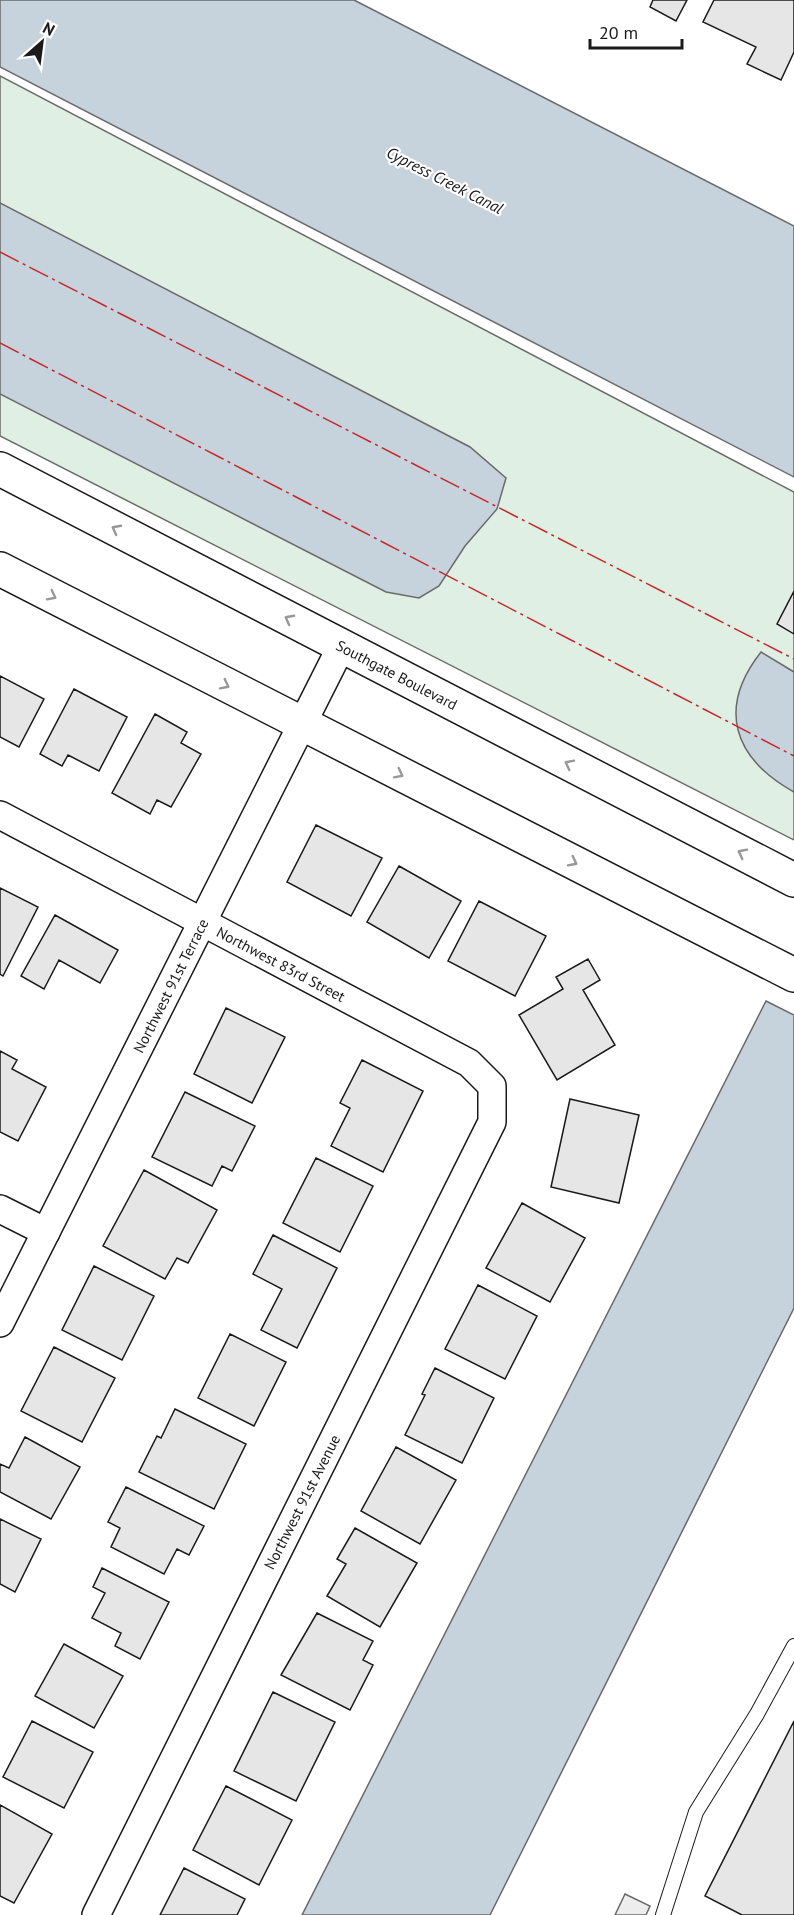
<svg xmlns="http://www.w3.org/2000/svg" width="794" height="1915" font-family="'PT Sans',sans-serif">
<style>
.green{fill:#e0efe3;stroke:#6a6a6a;stroke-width:1.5}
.parking{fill:#ededed;stroke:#6a6a6a;stroke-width:1.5}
.water{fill:#c6d2dc;stroke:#6a6a6a;stroke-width:1.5}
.building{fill:#e6e6e6;stroke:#1a1a1a;stroke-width:1.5}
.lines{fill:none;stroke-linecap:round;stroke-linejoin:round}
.lane-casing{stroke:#1a1a1a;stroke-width:16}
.street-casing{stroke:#1a1a1a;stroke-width:30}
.secondary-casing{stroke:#1a1a1a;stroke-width:36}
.lane{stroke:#fff;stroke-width:14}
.street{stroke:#fff;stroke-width:27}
.secondary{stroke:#fff;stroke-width:33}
.power{stroke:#c62828;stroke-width:1.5;stroke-dasharray:21 4.5 3 4.5;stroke-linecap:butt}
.oneway{stroke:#989898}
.labels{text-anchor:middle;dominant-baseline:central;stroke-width:4.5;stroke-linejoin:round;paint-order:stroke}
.street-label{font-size:15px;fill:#1a1a1a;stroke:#fff}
.water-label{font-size:16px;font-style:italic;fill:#1a1a1a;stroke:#fff}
</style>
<rect width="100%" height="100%" fill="#fff"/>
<!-- green -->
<path class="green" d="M0 76 794 492V840L0 436Z"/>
<!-- parking -->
<path class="parking" d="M625 1894 650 1906 646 1915H615Z"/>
<!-- water -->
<path class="water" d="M0 0H354L794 226V477L0 67Z
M0 203 470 447 506 478 497 509 465 546 439 586 419 598 386 592 0 394Z
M761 652 794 672V792C733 758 717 708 761 652Z
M766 1001 794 1015V1308L490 1915H302Z"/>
<!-- building -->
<path class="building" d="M653 0H687L676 21 650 7Z
M714 0H794V52L781 80 747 64 756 47 703 22Z
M794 591V634L777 624Z
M0 676 44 699 19 747 0 737Z
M74 689 127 717 99 771 68 755 62 766 40 754Z
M155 714 187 732 181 743 201 754 171 807 157 800 150 814 112 793Z
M316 825 382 858 351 916 287 882Z
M399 866 461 901 429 958 367 922Z
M0 888 38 907 3 976 0 974Z
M479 901 546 936 515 996 448 961Z
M55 915 118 950 100 983 59 960 44 989 21 976Z
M588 959 600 980 583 990 615 1045 557 1080 519 1015 563 989 556 977Z
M226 1008 285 1037 252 1103 194 1074Z
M0 1051 17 1060 12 1069 46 1087 18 1141 0 1132Z
M362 1060 423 1091 383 1172 331 1146 350 1108 340 1103Z
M185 1092 255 1126 232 1171 222 1166 212 1186 152 1157Z
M570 1099 639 1115 619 1203 551 1187Z
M316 1158 373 1186 340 1252 283 1223Z
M144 1170 217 1210 188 1263 177 1258 165 1279 103 1246Z
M522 1203 585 1238 550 1302 486 1268Z
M273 1235 337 1268 297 1348 261 1330 282 1289 253 1274Z
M94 1266 154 1296 122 1360 62 1330Z
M478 1285 537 1316 505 1379 445 1349Z
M230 1334 286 1362 254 1426 198 1398Z
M54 1347 115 1378 82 1442 21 1411Z
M435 1368 494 1398 462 1463 405 1435 425 1395 422 1394Z
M175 1409 246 1444 214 1509 139 1472 157 1436 161 1438Z
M25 1437 80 1467 51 1519 0 1492V1464L9 1468Z
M396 1447 456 1480 420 1544 361 1511Z
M126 1487 204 1526 189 1555 177 1549 164 1574 111 1547 120 1528 108 1522Z
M0 1519 41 1539 15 1592 0 1584Z
M355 1528 417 1563 380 1627 327 1596 346 1564 337 1559Z
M102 1568 169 1602 140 1659 115 1646 121 1633 92 1618 105 1593 93 1587Z
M317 1613 373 1641 363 1660 373 1665 350 1710 281 1675Z
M64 1644 123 1676 94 1728 35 1696Z
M273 1692 335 1722 296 1801 234 1771Z
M32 1721 93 1752 64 1808 3 1777Z
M794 1721V1915H742L705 1896Z
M226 1786 292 1820 259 1885 193 1850Z
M0 1805 52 1834 14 1903 0 1896Z
M184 1868 245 1899 237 1915H160Z"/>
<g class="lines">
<!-- lane casing -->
<g class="lane-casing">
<path id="lane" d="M663 1915 696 1812 757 1714 794 1646"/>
</g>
<!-- street casing -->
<g class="street-casing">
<g id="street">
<path id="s1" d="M0 815 469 1063 492 1086V1122L96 1915"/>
<path d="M0 1209 46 1232"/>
<path id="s2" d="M0 1323 341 647"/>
</g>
</g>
<!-- secondary casing -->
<g class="secondary-casing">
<g id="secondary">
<path id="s3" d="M0 469 794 880"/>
<path d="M0 569 794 975"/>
</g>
</g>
<!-- lane -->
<use href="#lane" class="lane"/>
<!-- street -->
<use href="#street" class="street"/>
<!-- secondary -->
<use href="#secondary" class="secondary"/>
<!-- power -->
<path class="power" d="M0 252 794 659
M0 343 794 756"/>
</g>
<!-- one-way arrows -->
<defs><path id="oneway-chevron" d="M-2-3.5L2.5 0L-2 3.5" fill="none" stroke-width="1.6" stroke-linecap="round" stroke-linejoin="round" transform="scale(1.5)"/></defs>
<g class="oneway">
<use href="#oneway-chevron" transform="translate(116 529) rotate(-152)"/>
<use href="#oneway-chevron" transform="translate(52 596) rotate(27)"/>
<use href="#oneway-chevron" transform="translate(289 619) rotate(-152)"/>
<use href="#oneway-chevron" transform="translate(225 685) rotate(27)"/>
<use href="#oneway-chevron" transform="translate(569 764) rotate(-153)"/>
<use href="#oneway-chevron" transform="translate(399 774) rotate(27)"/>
<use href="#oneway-chevron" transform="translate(742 853) rotate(-153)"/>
<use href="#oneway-chevron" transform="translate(573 862) rotate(27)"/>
</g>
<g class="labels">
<!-- street labels -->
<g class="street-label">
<text stroke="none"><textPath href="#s3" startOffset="447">Southgate Boulevard</textPath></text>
<text stroke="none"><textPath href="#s1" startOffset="318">Northwest 83rd Street</textPath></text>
<text stroke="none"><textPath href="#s2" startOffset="378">Northwest 91st Terrace</textPath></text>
<text transform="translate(302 1502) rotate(-63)">Northwest 91st Avenue</text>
</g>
<!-- water labels -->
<g class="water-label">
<text transform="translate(445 180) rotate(27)">Cypress Creek Canal</text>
</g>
</g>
<!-- north arrow -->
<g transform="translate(42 42) rotate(28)" stroke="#ffffff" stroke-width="4.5" paint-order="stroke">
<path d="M0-4.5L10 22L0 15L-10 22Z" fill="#1a1a1a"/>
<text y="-9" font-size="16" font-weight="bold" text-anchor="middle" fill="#1a1a1a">N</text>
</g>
<!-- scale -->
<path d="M590 39v9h92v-9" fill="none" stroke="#1a1a1a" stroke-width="3"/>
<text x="599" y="39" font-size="18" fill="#1a1a1a" stroke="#ffffff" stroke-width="4.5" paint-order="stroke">20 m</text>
</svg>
